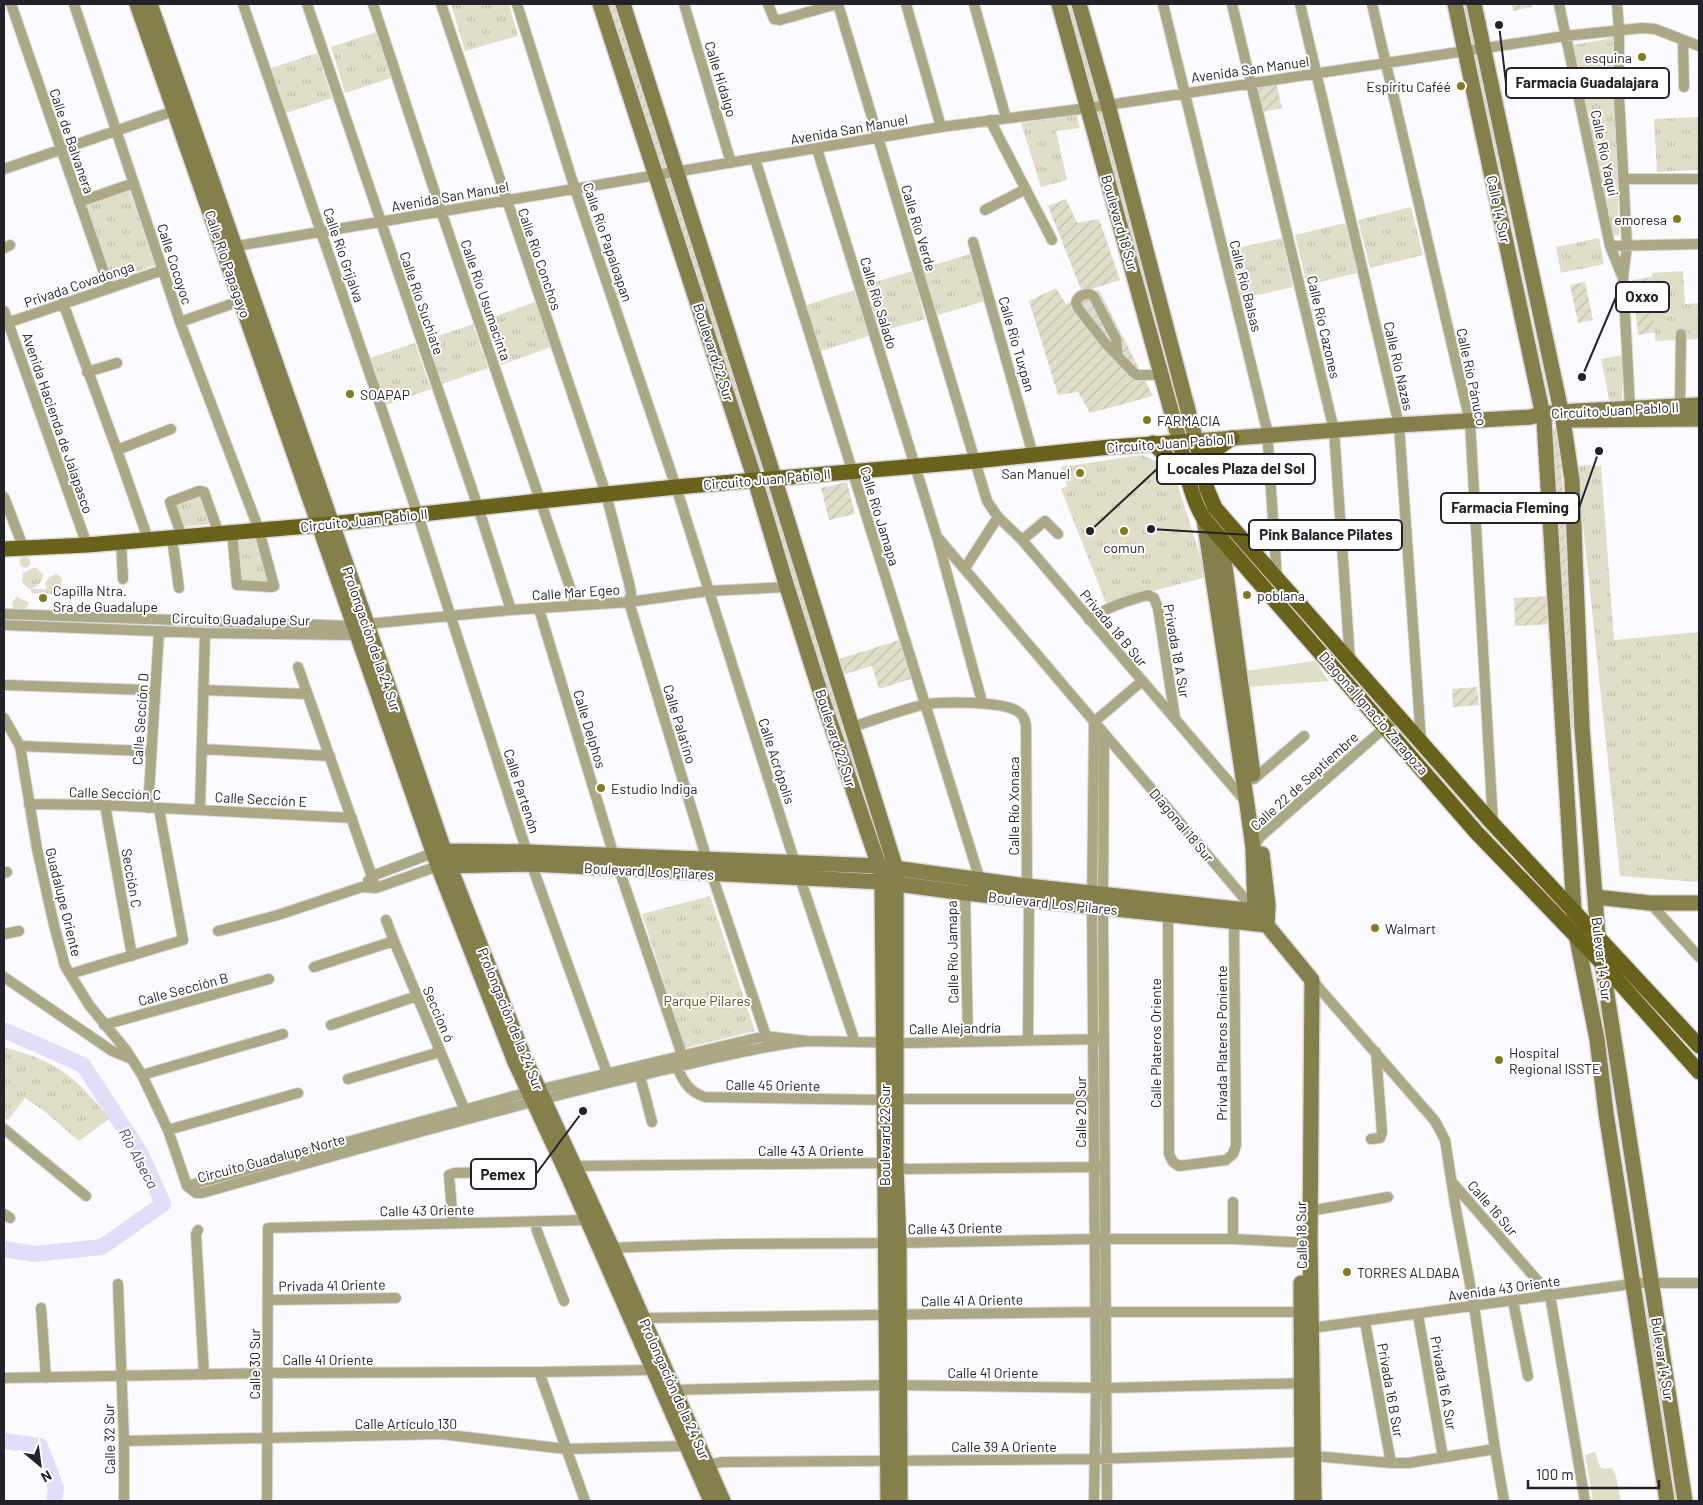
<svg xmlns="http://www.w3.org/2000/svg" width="1703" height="1505" font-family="Barlow,sans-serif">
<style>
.grass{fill:#e0dec9}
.park{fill:url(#park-tufts)}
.garden{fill:url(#garden-furrows)}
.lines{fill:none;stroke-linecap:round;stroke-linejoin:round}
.river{stroke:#e0def9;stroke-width:16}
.street-casing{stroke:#d8d8dd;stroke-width:12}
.secondary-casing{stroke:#d8d8dd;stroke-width:18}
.primary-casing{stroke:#d8d8dd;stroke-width:18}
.street{stroke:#aaa885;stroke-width:10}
.secondary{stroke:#847f4b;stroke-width:15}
.primary{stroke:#69621a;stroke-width:15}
.poi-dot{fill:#827b21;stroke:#fff;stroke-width:2}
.labels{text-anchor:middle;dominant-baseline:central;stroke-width:4;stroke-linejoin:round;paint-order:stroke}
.poi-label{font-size:14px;fill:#23222a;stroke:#fff;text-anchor:start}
.street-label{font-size:14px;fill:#23222a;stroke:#fff}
.park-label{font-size:14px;fill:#575219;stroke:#fff}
.water-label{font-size:15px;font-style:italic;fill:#4a4372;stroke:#fff}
.leader{fill:none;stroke:#23222a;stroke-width:2}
.callout-dot{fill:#23222a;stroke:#fff;stroke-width:2}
.callout{fill:#fff;stroke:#23222a;stroke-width:2}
.callout-label{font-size:15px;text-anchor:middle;font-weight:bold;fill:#23222a}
</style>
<defs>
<pattern id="park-tufts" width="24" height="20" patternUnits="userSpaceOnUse" patternTransform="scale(1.25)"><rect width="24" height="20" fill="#e0dec9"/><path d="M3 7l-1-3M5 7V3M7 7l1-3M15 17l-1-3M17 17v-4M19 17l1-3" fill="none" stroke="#c0bead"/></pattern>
<pattern id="garden-furrows" width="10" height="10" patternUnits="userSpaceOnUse" patternTransform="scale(1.25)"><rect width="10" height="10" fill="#e0dec9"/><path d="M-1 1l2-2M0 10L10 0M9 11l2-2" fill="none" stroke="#c0bead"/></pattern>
</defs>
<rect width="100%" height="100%" fill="#fbfbff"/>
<!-- grass -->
<path class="grass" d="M1315 661 1329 681 1248 687 1245 671Z
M1595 1452 1600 1467 1604 1469 1612 1468 1616 1476 1621 1501H1593L1585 1455Z"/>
<!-- park -->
<path class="park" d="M451 4H509L518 36 465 51Z
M376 32 391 78 345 93 331 47Z
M1613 38 1619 235 1612 236 1573 45Z
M317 53 332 98 286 113 271 68Z
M1077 115 1080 128 1056 131 1067 180 1041 187 1021 123Z
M1699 117V170L1657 172 1654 119Z
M129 190 155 265 108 282 82 207Z
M1411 207 1423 255 1370 268 1358 220Z
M1345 223 1357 273 1307 285 1295 235Z
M1282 238 1293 287 1241 299 1229 250Z
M1599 238 1604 264 1561 273 1556 247Z
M970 254 985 301 935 316 921 269Z
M912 271 925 319 878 332 865 285Z
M1683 271 1685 304 1699 303V339L1655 341 1652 273Z
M854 290 869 336 818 352 803 306Z
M535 302 551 347 501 365 485 320Z
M473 324 488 368 442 384 427 340Z
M415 343 431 389 386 405 370 358Z
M1623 355 1622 401 1610 403 1601 359Z
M1142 455 1158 462 1176 480 1207 577 1106 603 1061 489 1067 486 1061 467Z
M1584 465 1601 466 1614 640 1699 632V882L1620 876 1577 468Z
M202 492 213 524 179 527 171 503Z
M253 533 272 585 238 584 234 535Z
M19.5 562a5.5 5.5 0 1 1 11 0a5.5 5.5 0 1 1-11 0Z
M33 568H37L43 575 41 582 32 589H47L45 584C48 578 51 575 57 574L62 579 60 591 52 594 31 593V588L29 589 22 582 23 573Z
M16 597 28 602V606L25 609 20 612 13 609 12 603Z
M710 896 755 1031 685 1048 642 914Z
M4 1047C24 1053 45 1059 62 1071 81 1084 95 1102 110 1118L79 1141 44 1111 25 1098 8 1120 4 1118Z"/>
<!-- garden -->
<path class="garden" d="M600 4H623L773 474 754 476Z
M1059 4H1079L1194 431 1178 432Z
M1462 4H1470L1478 43 1470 44Z
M1512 4H1531L1532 7 1513 11Z
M1480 54 1537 333 1474 56Z
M1276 82 1282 108 1258 113 1253 87Z
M1066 199 1077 223 1099 219 1120 280 1082 292 1048 206Z
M1652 277 1655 332 1638 335 1632 280Z
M1585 282 1593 320 1578 323 1570 285Z
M1056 288 1066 304 1099 290 1153 396 1090 413 1078 392 1058 395 1029 301Z
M1558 428 1581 727 1565 728 1553 429Z
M847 482 855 514 829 520 821 488Z
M761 484 771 485 893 865 880 862Z
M1551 596 1553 624 1515 626 1514 598Z
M900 640 914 678 879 689 872 666 842 675 836 660Z
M1477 687 1479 705 1453 707 1452 689Z
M1398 719 1570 913 1566 921 1389 729Z"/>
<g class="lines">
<!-- river -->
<path class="river" d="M4 1030 83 1065 141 1154 163 1204 102 1247 35 1254 4 1249
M4 1441 40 1446 56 1488 54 1501"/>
<!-- street casing -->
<g class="street-casing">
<path id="street" d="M11 4 109 287
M74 4 180 322 259 530 274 586 272 587 237 585 232 532
M243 4 418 515 527 852 607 1073
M307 4 478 507 511 610
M373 4 441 211 576 605
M441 4 606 494 629 583 631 593 629 602 707 860 769 1045
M517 4 575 189 676 487 795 863 855 1042
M684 4 731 163
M768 4 774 19 780 20 837 4
M838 4 987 501 998 517 1022 540 1246 802
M906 4 941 127
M974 4 1006 118
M1163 4 1267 430 1277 579
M1232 4 1334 430 1350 661
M1300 4 1399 425 1421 741
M1372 4 1470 422 1493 824
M1559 4 1610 246 1622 276
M1617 4 1619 29V96L1627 246 1623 277 1630 407
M1683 41 1684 87
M990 120 1052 240
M817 149 937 537 982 702
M755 159 980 880
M4 169 174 111
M1623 179H1699
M79 202 134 183
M985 210 1026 189
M973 242 1033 455
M1610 246 1699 244
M231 247 941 127 1088 108 1565 36 1642 28 1655 29 1699 46
M4 248 10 245
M63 303 117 450 148 539
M4 311 87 545
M180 322 240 301
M4 324 163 270
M1118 356 1116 339 1094 297C1088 291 1078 295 1076 303L1078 308 1106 344 1134 373 1137 375H1162
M87 372 117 363
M1680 406 1681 334
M117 450 171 429
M4 497 24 549
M182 537 170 502 199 491 204 492 219 534
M172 538 179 588
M939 539 1255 911
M1022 540 1045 521 1058 534
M121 541 123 579
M965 568 998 517
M539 609 614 856
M4 614 354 626
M1089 620C1107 607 1126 601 1148 595L1154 598 1158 608 1175 718
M367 624 511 610 629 602 708 591 787 587
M4 625 205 633 357 635
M298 667 376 888
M4 685 147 690
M203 690 307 694
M4 718 20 746 37 849 54 925 65 966 89 1005 126 1050 142 1075 168 1130 187 1186 196 1193H202C344 1153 486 1112 629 1078 688 1065 747 1048 807 1041
M852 727C875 720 898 711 922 705 940 701 1001 701 1017 711 1023 714 1025 719 1026 726L1027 886
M1104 733 1103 908 1107 1501
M20 746 144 751
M202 749 330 756
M1254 779 1304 736
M29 804 105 805 352 818
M105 805 132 956
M148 808 159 631
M200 810 205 633
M1253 848 1260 837 1398 716
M619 869 682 1055
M4 873 7 872
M368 881 372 876 433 853
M965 893 968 1041
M1650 903 1699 957
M1168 915 1169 1154 1173 1162 1179 1166 1226 1160 1233 1154 1236 1145 1234 922
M386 920 394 941 466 1113
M218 931 278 915 362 887 376 888 438 866
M4 934 19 931
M314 967 394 941
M70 974 183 940 159 809
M4 977 112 1051 132 1059
M1312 980 1435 1121 1445 1140 1455 1204 1474 1306 1495 1449 1504 1501
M104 1025 269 979
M331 1025 417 996
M1028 1040 1029 900
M677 1067C683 1081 689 1092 705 1097L884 1100
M142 1075 283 1034
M640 1076 652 1122
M348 1079 440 1052
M897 1099H1093
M4 1129 86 1196
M168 1130 298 1093
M1371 1139 1380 1138 1382 1132 1376 1052
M575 1166 875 1163 907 1169 1099 1167
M1452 1182 1550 1295 1585 1501
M187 1186 529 1092 765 1036 807 1041 909 1043 1104 1039
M1310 1211 1388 1197
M4 1214 10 1218
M535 1222 537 1231 564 1301
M453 1223 449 1175 454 1173 494 1172
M198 1230 196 1234 204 1375
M1233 1239V1202
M606 1248 726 1244 899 1243 1094 1239H1233L1310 1243
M118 1284 124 1441V1501
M268 1300 396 1298
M1513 1301 1528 1376
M41 1308 46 1378
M1418 1315 1443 1457
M643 1318 1095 1312H1301
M1365 1322 1391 1463
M1312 1328 1639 1283H1699
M539 1372 585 1501
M4 1378 268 1373 539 1372 653 1370
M669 1390 887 1385 1108 1388 1306 1383
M124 1441 441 1434 565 1449 686 1446
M1314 1456 1391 1463H1408L1495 1449
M708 1465 722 1462 1096 1459 1301 1452
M267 1501 268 1228 587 1220
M1094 1501 1096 1387 1092 907 1094 722 1141 682"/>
</g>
<!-- secondary casing -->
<g class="secondary-casing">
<path id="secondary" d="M137 4 438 866 515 1062 565 1169 711 1501
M150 4 367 624 449 865 524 1057 612 1248 723 1501
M600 4 755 480 787 587 825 707 879 866 882 882 888 1501
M623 4 773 474 896 869V1168L899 1243 900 1501
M1059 4 1180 443
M1079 4 1108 105 1196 441 1399 425 1531 417 1540 414 1577 411 1699 405
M1455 4 1544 420 1574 911 1577 939 1597 1039 1606 1113 1667 1501
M1474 4 1563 420 1572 480 1582 728 1598 936 1685 1501
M1573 420 1699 419
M1204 519 1247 804 1253 848 1255 911
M1221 537 1253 774
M435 853 444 851 527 852 879 866 1027 886 1255 911
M1262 854 1268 905 1267 925
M441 866 531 864 882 882 965 893 1267 925
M1595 897 1650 903H1699
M1261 918 1312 980 1310 1243 1314 1501
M1301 1283 1302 1501"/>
</g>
<!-- primary casing -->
<g class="primary-casing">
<path id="primary" d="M1153 443 1187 477
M1180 443C1186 468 1190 497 1204 519L1476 832 1602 963 1699 1072
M1202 467 1209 454 1232 438
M4 549 87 545 331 524 540 501 676 487 975 461 1110 447 1196 441 1207 489 1215 508 1493 824 1699 1046"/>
</g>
<!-- street -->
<use href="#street" class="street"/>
<!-- secondary -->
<use href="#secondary" class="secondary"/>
<!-- primary -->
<use href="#primary" class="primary"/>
</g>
<!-- markers -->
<g class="poi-dot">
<circle cx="1642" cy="57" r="5"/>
<circle cx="1461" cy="86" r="5"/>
<circle cx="1677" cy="219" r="5"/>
<circle cx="350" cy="394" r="5"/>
<circle cx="1147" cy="420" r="5"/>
<circle cx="1080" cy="473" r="5"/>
<circle cx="1124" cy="531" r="5"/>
<circle cx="1247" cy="595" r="5"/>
<circle cx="43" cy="598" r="5"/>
<circle cx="601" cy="788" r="5"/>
<circle cx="1375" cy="928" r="5"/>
<circle cx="1499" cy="1060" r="5"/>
<circle cx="1347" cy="1272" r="5"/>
</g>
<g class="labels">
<!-- poi labels -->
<g class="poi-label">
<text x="1632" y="57" text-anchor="end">esquina</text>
<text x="1451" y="86" text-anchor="end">Espíritu Caféé</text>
<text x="1667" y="219" text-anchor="end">emoresa</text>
<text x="360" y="394">SOAPAP</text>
<text x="1157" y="420">FARMACIA</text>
<text x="1070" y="473" text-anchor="end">San Manuel</text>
<text x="1124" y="547" text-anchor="middle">comun</text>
<text x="53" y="590">Capilla Ntra.<tspan x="53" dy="16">Sra de Guadalupe</tspan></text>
<text x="1257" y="595">poblana</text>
<text x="611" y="788">Estudio Indiga</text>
<text x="1385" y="928">Walmart</text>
<text x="1509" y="1052">Hospital<tspan x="1509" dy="16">Regional ISSTE</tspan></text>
<text x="1357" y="1272">TORRES ALDABA</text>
</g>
<!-- street labels -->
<g class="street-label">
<text transform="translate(1250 69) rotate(-8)">Avenida San Manuel</text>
<text transform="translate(721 79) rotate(73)">Calle Hidalgo</text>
<text transform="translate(849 129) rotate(-10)">Avenida San Manuel</text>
<text transform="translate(72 141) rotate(71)">Calle de Balvanera</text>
<text transform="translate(1605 153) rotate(78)">Calle Río Yaqui</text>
<text transform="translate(450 196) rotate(-10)">Avenida San Manuel</text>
<text transform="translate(1499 209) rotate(78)">Calle 14 Sur</text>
<text transform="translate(1120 223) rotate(74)">Boulevard 18 Sur</text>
<text transform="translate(919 228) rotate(73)">Calle Río Verde</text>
<text transform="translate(608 242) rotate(71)">Calle Río Papaloapan</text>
<text transform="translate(344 255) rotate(71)">Calle Río Grijalva</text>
<text transform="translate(540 259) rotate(71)">Calle Río Conchos</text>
<text transform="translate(175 264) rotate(72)">Calle Cocoyoc</text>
<text transform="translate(228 264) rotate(71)">Calle Río Papagayo</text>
<text transform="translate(79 284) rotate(-19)">Privada Covadonga</text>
<text transform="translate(1246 286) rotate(76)">Calle Río Balsas</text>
<text transform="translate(486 300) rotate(71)">Calle Río Usumacinta</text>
<text transform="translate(422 303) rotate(71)">Calle Río Suchiate</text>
<text transform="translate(879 303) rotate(73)">Calle Río Salado</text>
<text transform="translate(1324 327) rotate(77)">Calle Río Cazones</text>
<text transform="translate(1017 344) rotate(74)">Calle Río Tuxpan</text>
<text transform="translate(714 352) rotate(72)">Boulevard 22 Sur</text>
<text transform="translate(1399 366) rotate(77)">Calle Río Nazas</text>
<text transform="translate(1472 377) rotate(78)">Calle Río Pánuco</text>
<text transform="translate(1615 410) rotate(-3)">Circuito Juan Pablo II</text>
<text transform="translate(58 423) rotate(71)">Avenida Hacienda de Jalapasco</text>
<text transform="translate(1170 443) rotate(-4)">Circuito Juan Pablo II</text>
<text transform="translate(767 479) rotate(-5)">Circuito Juan Pablo II</text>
<text transform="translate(880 516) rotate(73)">Calle Río Jamapa</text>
<text transform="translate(364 520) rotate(-6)">Circuito Juan Pablo II</text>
<text transform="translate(576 592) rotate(-4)">Calle Mar Egeo</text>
<text transform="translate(241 619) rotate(1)">Circuito Guadalupe Sur</text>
<text transform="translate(1114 628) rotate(50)">Privada 18 B Sur</text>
<text transform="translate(372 639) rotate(71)">Prolongación de la 24 Sur</text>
<text transform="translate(1177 651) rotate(80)">Privada 18 A Sur</text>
<text transform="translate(1374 713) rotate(49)">Diagonal Ignacio Zaragoza</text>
<text transform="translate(140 719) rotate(-86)">Calle Sección D</text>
<text transform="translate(680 724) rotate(73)">Calle Palatino</text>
<text transform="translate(590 729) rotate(73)">Calle Delphos</text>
<text transform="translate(836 738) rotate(72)">Boulevard 22 Sur</text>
<text transform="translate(777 761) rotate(72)">Calle Acrópolis</text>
<text transform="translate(1304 781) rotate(-42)">Calle 22 de Septiembre</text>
<text transform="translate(522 791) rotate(72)">Calle Partenón</text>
<text transform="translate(115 793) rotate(2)">Calle Sección C</text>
<text transform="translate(261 799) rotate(3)">Calle Sección E</text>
<text transform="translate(1013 806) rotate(-90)">Calle Río Xonaca</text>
<text transform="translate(1182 825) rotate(50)">Diagonal 18 Sur</text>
<text transform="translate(649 871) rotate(3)">Boulevard Los Pilares</text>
<text transform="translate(132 878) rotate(80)">Sección C</text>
<text transform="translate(64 902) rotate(76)">Guadalupe Oriente</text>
<text transform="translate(1053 903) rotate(6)">Boulevard Los Pilares</text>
<text transform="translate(952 952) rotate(-91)">Calle Río Jamapa</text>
<text transform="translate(1602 959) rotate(83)">Bulevar 14 Sur</text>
<text transform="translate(183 989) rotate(-15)">Calle Sección B</text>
<text transform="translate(439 1014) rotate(67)">Seccion ó</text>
<text transform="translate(511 1019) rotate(68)">Prolongación de la 24 Sur</text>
<text transform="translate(955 1028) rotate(-1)">Calle Alejandría</text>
<text transform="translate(1155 1043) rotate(-90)">Calle Plateros Oriente</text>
<text transform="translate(1221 1043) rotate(-90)">Privada Plateros Poniente</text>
<text transform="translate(773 1085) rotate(1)">Calle 45 Oriente</text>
<text transform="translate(1080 1112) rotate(-90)">Calle 20 Sur</text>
<text transform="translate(884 1135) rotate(-90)">Boulevard 22 Sur</text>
<text x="811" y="1150">Calle 43 A Oriente</text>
<text transform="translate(271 1158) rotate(-15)">Circuito Guadalupe Norte</text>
<text transform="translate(1493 1208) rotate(49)">Calle 16 Sur</text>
<text transform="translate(427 1210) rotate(-1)">Calle 43 Oriente</text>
<text transform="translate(955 1228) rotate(-1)">Calle 43 Oriente</text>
<text transform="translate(1301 1235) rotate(-91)">Calle 18 Sur</text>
<text transform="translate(332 1285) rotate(-1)">Privada 41 Oriente</text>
<text transform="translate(1504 1288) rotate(-8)">Avenida 43 Oriente</text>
<text transform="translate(972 1300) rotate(-1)">Calle 41 A Oriente</text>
<text x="328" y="1359">Calle 41 Oriente</text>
<text transform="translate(1663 1359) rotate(81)">Bulevar 14 Sur</text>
<text transform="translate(254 1364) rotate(-90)">Calle 30 Sur</text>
<text x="993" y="1372">Calle 41 Oriente</text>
<text transform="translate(1444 1383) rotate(80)">Privada 16 A Sur</text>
<text transform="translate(675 1389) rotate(66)">Prolongación de la 24 Sur</text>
<text transform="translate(1391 1390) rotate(80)">Privada 16 B Sur</text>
<text x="406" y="1423">Calle Artículo 130</text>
<text transform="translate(109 1439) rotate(-91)">Calle 32 Sur</text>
<text x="1004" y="1446">Calle 39 A Oriente</text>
</g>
<!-- park labels -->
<g class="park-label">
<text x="707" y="1000">Parque Pilares</text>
</g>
<!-- water labels -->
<g class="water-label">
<text transform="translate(139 1158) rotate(62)">Rio Alseca</text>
</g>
</g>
<!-- callouts -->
<path class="leader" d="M1499 25L1506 83M1582 377L1616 297M1090 531L1157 469M1599 451L1579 508M1151 529L1249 535M583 1111L536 1174"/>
<g class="callout-dot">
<circle cx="1499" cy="25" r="5"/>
<circle cx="1582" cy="377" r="5"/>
<circle cx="1090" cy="531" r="5"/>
<circle cx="1599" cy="451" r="5"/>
<circle cx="1151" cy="529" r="5"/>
<circle cx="583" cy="1111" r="5"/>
</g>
<g class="callout">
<rect x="1506" y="68" width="163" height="30" rx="5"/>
<rect x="1616" y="282" width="53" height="30" rx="5"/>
<rect x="1157" y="454" width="158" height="30" rx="5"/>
<rect x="1441" y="493" width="138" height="30" rx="5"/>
<rect x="1249" y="520" width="153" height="30" rx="5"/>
<rect x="471" y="1159" width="65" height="30" rx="5"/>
</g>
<g class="callout-label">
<text x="1587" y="88">Farmacia Guadalajara</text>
<text x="1642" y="302">Oxxo</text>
<text x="1236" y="474">Locales Plaza del Sol</text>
<text x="1510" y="513">Farmacia Fleming</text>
<text x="1326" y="540">Pink Balance Pilates</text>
<text x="503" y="1180">Pemex</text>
</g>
<!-- border -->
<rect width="1703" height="1505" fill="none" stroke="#23222a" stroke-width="10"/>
<!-- north arrow -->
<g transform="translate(40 1465) rotate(151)" stroke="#ffffff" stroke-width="4" paint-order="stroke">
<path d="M0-4L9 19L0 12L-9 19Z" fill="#23222a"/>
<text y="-8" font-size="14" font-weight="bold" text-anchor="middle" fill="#23222a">N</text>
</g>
<!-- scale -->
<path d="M1528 1480v8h131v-8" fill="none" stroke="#23222a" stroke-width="2.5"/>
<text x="1536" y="1480" font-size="15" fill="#23222a" stroke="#ffffff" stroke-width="4" paint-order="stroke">100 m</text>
</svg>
